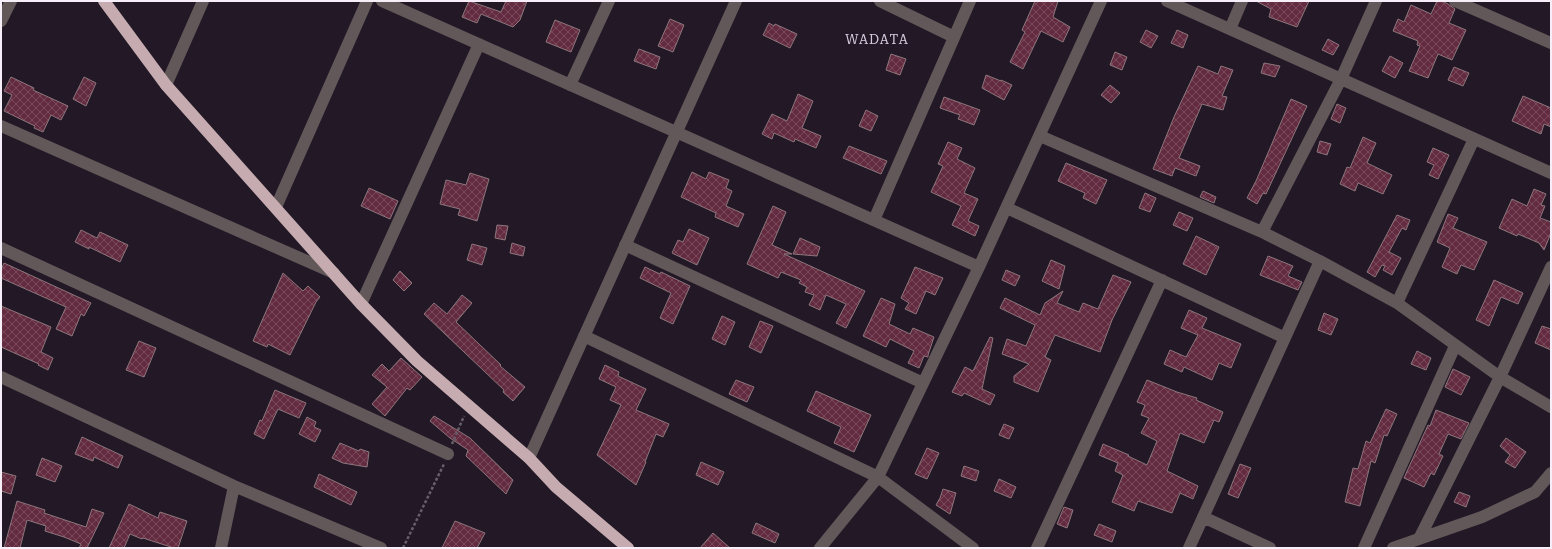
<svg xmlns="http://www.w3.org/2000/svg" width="1552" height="549" font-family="'Roboto Serif',serif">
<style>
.building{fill:url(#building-cross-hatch);stroke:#8d767c}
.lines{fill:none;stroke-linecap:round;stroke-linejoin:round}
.path{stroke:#675e6b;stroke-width:2.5;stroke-dasharray:3 2;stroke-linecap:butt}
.minor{stroke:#625859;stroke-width:12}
.highway{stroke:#c6acb0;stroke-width:12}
.labels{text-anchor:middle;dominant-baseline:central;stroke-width:4;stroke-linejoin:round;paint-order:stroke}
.quarter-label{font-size:13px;letter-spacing:1px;fill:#d8cade;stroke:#221826}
</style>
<defs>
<pattern id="building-cross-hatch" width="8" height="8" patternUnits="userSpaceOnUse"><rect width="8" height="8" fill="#632b3f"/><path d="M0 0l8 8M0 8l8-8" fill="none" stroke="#7a4a5c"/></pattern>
</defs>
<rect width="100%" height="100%" fill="#221826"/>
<!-- building -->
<path class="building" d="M469 1 501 12 506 1H527L520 20 513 27 481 14 477 23 462 17Z
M1035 1H1058L1053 17 1070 27 1063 42 1041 31 1023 69 1010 62 1025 32 1022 30Z
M1256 1H1309L1297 27 1269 17 1271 9Z
M1437 1H1442L1448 4 1455 9 1449 23 1466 30 1452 60 1438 54 1428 78 1409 71 1420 46 1417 45 1418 41 1393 31 1398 19 1404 22 1411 5 1431 14Z
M670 19 684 25 673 52 658 46Z
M555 20 580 30 571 52 546 42Z
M769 23 774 26 775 24 797 34 790 48 763 35Z
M1146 30 1158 36 1151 48 1140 42Z
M1177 30 1188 35 1183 48 1171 43Z
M1328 39 1339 45 1333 55 1322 50Z
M639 49 660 57 656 69 634 61Z
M1115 52 1127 57 1122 70 1110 65Z
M891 54 906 59 900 75 886 70Z
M1390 56 1403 63 1395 78 1382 71Z
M1264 63 1280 66 1275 77 1261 73Z
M1198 66 1218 74 1221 66 1233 70 1222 96 1227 97 1223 110 1202 104 1179 158 1200 166 1196 176 1175 168 1172 176 1153 169 1174 117Z
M1454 67 1469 73 1463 86 1448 80Z
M986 75 1001 81V80L1012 85 1004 100 982 88Z
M11 77 34 88 33 90 68 106 61 120 51 115 43 132 34 128 35 126 4 111 12 95 4 91Z
M84 77 96 83 86 106 73 99Z
M1110 85 1120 93 1111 103 1101 95Z
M798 94 813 101 802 128 821 136 816 148 795 139 794 142 774 133 772 139 762 134 772 114 787 121Z
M1523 96 1551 108V127L1544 124 1541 134 1512 121Z
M944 97 980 110 974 125 958 119 960 115 940 108Z
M1291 99 1307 106 1266 194 1263 193 1257 204 1247 198 1256 181Z
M1337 104 1346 108 1340 123 1331 119Z
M866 110 878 116 871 131 859 126Z
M1363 137 1376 143 1367 163 1392 175 1383 194 1358 183 1355 191 1340 184 1347 167 1350 168Z
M1320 141 1331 144 1327 155 1317 152Z
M948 142 962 148 957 159 975 168 964 193 978 199 968 221 979 226 975 236 952 225 961 206 931 192 943 166 938 164Z
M849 146 887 161 881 174 843 158Z
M1433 148 1449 155 1438 179 1429 175 1434 165 1427 162Z
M1066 163 1107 180 1096 204 1083 198 1085 193 1058 181Z
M692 172 706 179 709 172 729 180 726 188 732 191 726 206 744 214 738 227 715 217 716 213 681 197Z
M470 173 489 179 477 221 458 215 460 209 440 204 446 180 466 185Z
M369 188 398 201 390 219 361 206Z
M1534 189 1546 194 1541 205 1545 206 1540 218 1551 222V233L1544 250 1539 243 1518 234 1517 236 1499 228 1512 199 1527 206Z
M1203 191 1216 197 1214 203 1200 197Z
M1145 193 1156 198 1150 212 1139 208Z
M773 206 786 212 772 245 792 254H784L865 291 846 328 836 323 846 304 826 295 820 310 809 305 814 295 805 292 807 287 799 283 801 280 781 272 778 278 747 264Z
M1179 212 1193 218 1187 231 1173 225Z
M1448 214 1458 218 1453 228 1487 242 1474 270 1461 265 1457 274 1442 267 1450 248 1437 242Z
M1397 215 1410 220 1406 230 1402 228 1389 252 1401 258 1392 275 1383 270 1385 266 1382 265 1375 277 1367 272Z
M497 225 508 226 505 240 495 238Z
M689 229 709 238 697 265 672 253 678 240 683 242Z
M81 230 97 238 100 232 128 245 120 262 89 247V249L75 242Z
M1196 236 1219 247 1206 275 1183 264Z
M800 238 820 247 817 256 793 254Z
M512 243 525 247 523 256 510 253Z
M472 244 487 248 482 265 467 260Z
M1268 256 1293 266 1288 276 1302 282 1298 290 1260 275Z
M1051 260 1065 266 1059 289 1042 281Z
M4 263 91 303 84 316 81 314 72 336 56 329 66 307 1 278V270Z
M645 267 660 274 661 272 690 286 673 324 660 318 671 293 640 278Z
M915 267 943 278 935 295 926 291 916 314 905 309 909 303 901 298Z
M1006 270 1020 276 1015 286 1002 280Z
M400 271 412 283 404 291 393 280Z
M283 273 303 291 308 286 320 297 316 302 290 355 268 344 267 347 253 341Z
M1113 275 1131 282 1112 320 1100 352 1055 335 1045 357 1051 360 1038 392 1014 382V376L1029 364 1002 354 1007 339 1026 346 1035 325 1000 308 1005 298 1040 315 1045 303 1063 291 1057 303 1079 312 1083 303 1098 309Z
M1494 280 1523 293 1518 304 1501 297 1489 326 1476 320Z
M462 295 472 303 456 322 501 365 500 366 525 387 513 401 503 392 504 390 424 314 434 303 447 314Z
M881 298 895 304 889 324 910 334 913 328 934 337 928 355V357L924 356 919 368 908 363 914 351 890 339 886 347 863 336Z
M1 306 51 327 41 352 53 358 48 370 38 365 39 364 1 347Z
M1189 310 1207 318 1202 328 1241 344 1231 368 1219 363 1212 380 1184 367 1182 372 1164 364 1170 350 1186 357 1198 335 1181 328Z
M1324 313 1338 319 1331 335 1318 330Z
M722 316 735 322 725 345 712 339Z
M760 321 773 326 761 353 749 347Z
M1542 326 1551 329V350L1535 343Z
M990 337 993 338 982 389 995 395 990 405 964 393 962 396 952 392 965 367 973 371Z
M139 341 156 348 144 377 126 370Z
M1417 351 1431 358 1426 370 1411 364Z
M401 358 422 377 410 390 407 388 385 416 372 404 387 387 372 375 382 364 389 371Z
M605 365 619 372 618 376 646 389 636 410 669 424 663 437 656 434 645 462H646L636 485 597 455 621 405 610 400 616 387 599 379Z
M1453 369 1470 377 1461 395 1445 387Z
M736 380 754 387 747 402 729 394Z
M1147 380 1177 392 1197 398 1196 400 1223 412 1219 422 1214 420 1204 443 1180 433 1167 471 1198 486 1193 499 1180 493 1172 513 1138 501 1134 511 1112 502 1123 475 1115 471 1118 463 1099 455 1103 444 1129 455 1128 456 1147 465 1157 441 1141 433 1149 418 1141 415 1145 405 1137 402Z
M275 390 306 403 299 418 278 409 264 439 254 434 260 420 262 421Z
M816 391 871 415 854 452 834 443 841 427 807 411Z
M1386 409 1397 414 1387 436 1384 435 1375 463 1371 461 1360 506 1345 502 1353 468 1358 469 1366 441 1370 443Z
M1436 410 1469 423 1461 439 1448 434 1439 454 1443 456 1434 475 1431 473 1424 487 1404 478 1428 425 1430 426Z
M434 416 470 438 513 480 506 494 466 456 468 450 450 438 430 421Z
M307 417 316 422 314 427 321 430 315 442 299 434Z
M1004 424 1014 428 1009 439 999 435Z
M82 437 123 456 118 468 94 457 93 461 75 454Z
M1506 438 1526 452 1515 468 1505 462 1510 455 1500 446Z
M340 443 359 451 360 449 369 452 367 467 343 463 332 458Z
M927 448 939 453 927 479 915 474Z
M42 458 62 466 55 482 36 475Z
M701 462 724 472 718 485 696 475Z
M1240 464 1251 468 1238 498 1228 494Z
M964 466 979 471 976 481 961 476Z
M1 472 16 476 11 494 1 491Z
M319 474 357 492 351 505 314 487Z
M999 479 1016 487 1011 498 994 491Z
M943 489 956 493 950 514 936 505 940 498Z
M1459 492 1470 496 1466 507 1454 502Z
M17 501 45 510 44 513 86 527 92 509 104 513 87 548H79L81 544 64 537 45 531 46 526 27 520 20 548H4Z
M129 504 158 518 160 512 187 521 178 548H174L143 538 142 539 130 534 124 548H109Z
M1064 507 1073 510 1067 528 1057 524Z
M455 521 485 533 477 548H442Z
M756 523 779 534 775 543 752 533Z
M1099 524 1116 531 1112 542 1094 535Z
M713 533 730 548H700Z"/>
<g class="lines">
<!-- path -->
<path class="path" d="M452 444 464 416
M403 548 444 464"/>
<!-- minor -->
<path class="minor" d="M382 1 979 267
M880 1 954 37
M1167 1 1551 173
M1455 1 1551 43
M1 21 11 1
M1230 29 1242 1
M166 85 203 1
M570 85 609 1
M1 126 334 273
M1040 136 1262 232 1320 261 1397 303 1500 377 1551 407
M276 207 367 1
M1007 208 1285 338
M874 220 970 1
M1262 232 1341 79 1376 1
M625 245 923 383
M1 248 448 454
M1397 303 1474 139
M361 304 479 44
M584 336 878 477 973 548
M1 377 234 486 381 548
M529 458 736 1
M1203 517 1270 548
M1419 539 1500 377 1551 267
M221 548 234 486
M820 548 878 477 979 267 1101 1
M1037 548 1162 280
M1189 548 1320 261
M1364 548 1455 346
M1393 548 1482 517 1535 492 1551 473"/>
<!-- highway -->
<path class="highway" d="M104 1 166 85 361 304 417 361 529 458 556 487 628 548"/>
</g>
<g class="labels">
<!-- quarter labels -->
<g class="quarter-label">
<text x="877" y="39">WADATA</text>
</g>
</g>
<!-- border -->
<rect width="1552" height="549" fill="none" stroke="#f6eff9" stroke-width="4"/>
</svg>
